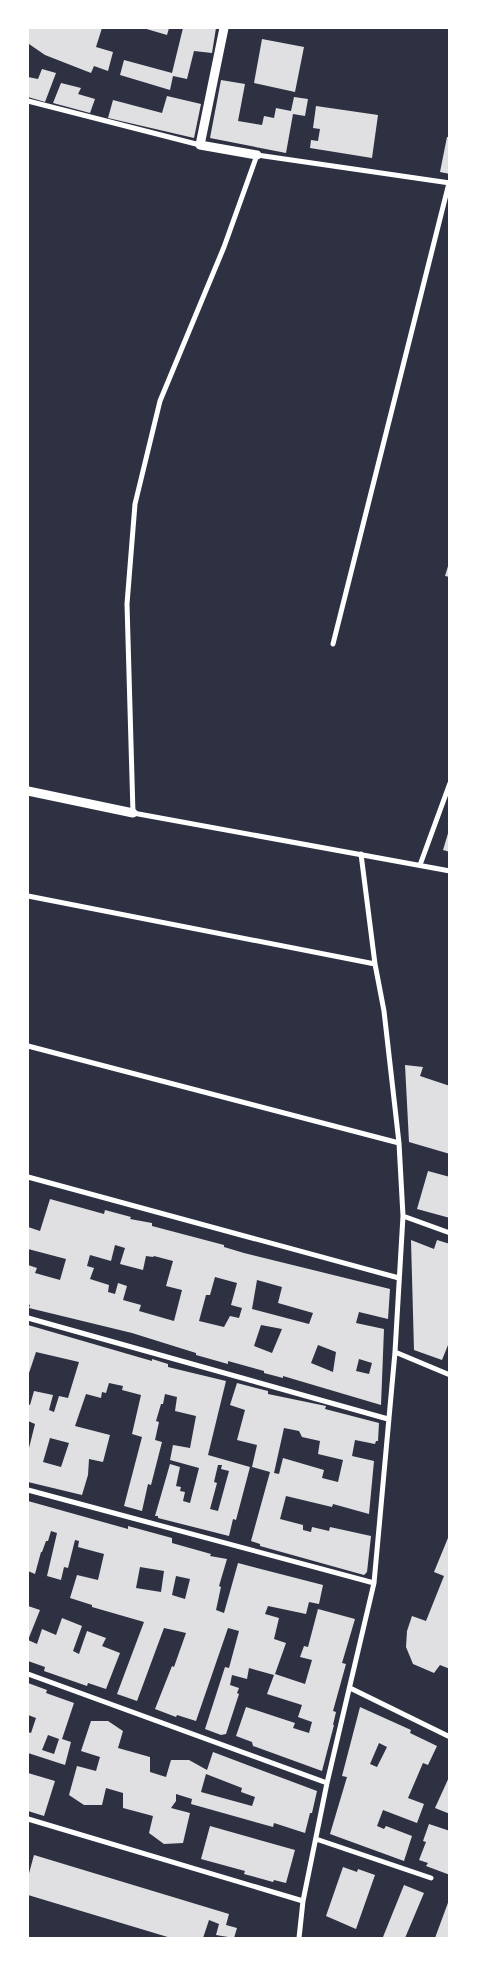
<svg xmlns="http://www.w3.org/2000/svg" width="477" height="1966" font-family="'Crimson Pro',serif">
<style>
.building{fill:#e0e0e3;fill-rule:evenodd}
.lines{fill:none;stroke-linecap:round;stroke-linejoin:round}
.minor{stroke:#fff;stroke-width:5}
.tertiary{stroke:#fff;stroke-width:9}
</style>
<rect width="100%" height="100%" fill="#2d3142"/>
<!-- building -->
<path class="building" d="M28 28H102L96 47 113 52 108 71 94 66 91 73 45 55 29 44 28 47Z
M143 28H169L167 35Z
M183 28H216L212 53 194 51 187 79 173 76 170 90 120 75 124 60 172 73Z
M262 39 304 47 295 92 254 83Z
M42 69 56 73 45 102 28 97V77L38 79Z
M221 80 245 84 238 121 262 125 264 116 274 118 276 108 291 111 294 97 308 99 305 116 293 114 286 153 210 138Z
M61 83 81 88 78 94 95 99 90 113 53 103Z
M167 96 201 104 194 138 108 118 113 100 162 113Z
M316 106 378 115 372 158 310 148 311 140 318 141 320 129 313 128Z
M447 137H450V174L440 172Z
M449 563H450V577L445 576Z
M449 830H450V852L443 850Z
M405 1065 423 1067 420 1076 450 1086V1154L409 1142Z
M428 1171 450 1177V1218L417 1209Z
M50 1199 104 1214 105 1210 131 1217 130 1219 152 1223V1226L224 1245V1247L244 1253 390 1289 388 1319 359 1312 356 1323 384 1329 381 1405 283 1376V1378L264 1373V1371L228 1361V1364L196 1355V1353L132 1333 29 1308 30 1305 28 1304V1265L37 1268 35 1273 60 1280 66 1259 28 1249V1227L40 1231ZM115 1245 125 1248 120 1264 143 1270 146 1256 153 1257 154 1256 173 1261 166 1286 182 1290 174 1321 139 1311 141 1305 123 1300 127 1286 118 1283 115 1294 108 1292 109 1285 90 1279 94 1268 87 1266 90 1255 111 1261ZM215 1277 237 1283 231 1305 242 1308 239 1318 230 1316 224 1327 199 1321 206 1295H210ZM257 1280 282 1287 278 1303 313 1313 309 1324 252 1309ZM261 1325 282 1329 272 1353 254 1346ZM318 1345 336 1352 333 1372 311 1363ZM359 1359 372 1363 369 1374 356 1371Z
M411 1240 434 1249 437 1240 450 1244V1340L442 1360 414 1350Z
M28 1325 152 1361V1359L168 1364V1367L172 1368 226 1381 208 1455 250 1467 236 1520 233 1519 229 1536 158 1518V1516H155L170 1464 180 1467 176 1486 181 1487 180 1491 185 1492 183 1501 190 1503 199 1468 170 1460 173 1445 190 1448 196 1416 175 1411 177 1397 165 1394 163 1404H161L156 1421 159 1422 155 1440 162 1442 151 1485 148 1484 142 1511 124 1506 142 1437 132 1434 141 1395 122 1390 123 1386 109 1383 106 1393 102 1392 101 1398 86 1394 75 1426 110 1435 103 1462 89 1459 88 1475 82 1495 28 1482V1452L35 1424 28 1421V1404L30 1405 34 1391 53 1395 49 1410 54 1412 59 1396 68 1398 79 1362 36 1352 28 1376ZM50 1438 69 1443 61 1467 43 1462ZM218 1465H222L221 1469 229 1471 218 1511 210 1509 217 1483 214 1482Z
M237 1383 268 1391V1394L326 1406 325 1409 379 1423 378 1441H376L375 1444 355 1440 352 1456 374 1461 369 1514 333 1504 332 1507 286 1496 280 1519 303 1525V1530L311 1532 312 1527 329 1531 330 1527 371 1536 367 1572 364 1575 260 1546V1544L251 1541 270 1472 252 1467 257 1445 237 1440 245 1410 230 1405ZM284 1428 299 1431 302 1437 320 1441 318 1454 343 1460 338 1482 322 1478 324 1470 283 1458 279 1474 274 1473Z
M28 1501 128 1529V1526L172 1538V1543L211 1554 210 1556 227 1559 219 1586 221 1587 216 1610 224 1613 238 1563 323 1585 319 1604 309 1602 306 1614 268 1606 265 1614 279 1618 274 1639 286 1643 275 1674 305 1684 312 1660 300 1657 304 1646 308 1647 318 1609 355 1619 342 1663 346 1664 333 1711 336 1712 333 1725H334L322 1771 253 1746 252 1742 236 1736 246 1707 295 1723 293 1728 309 1733 312 1722 298 1717 302 1705 267 1694 274 1675 249 1668 247 1679 232 1675 230 1685 239 1688 237 1693 239 1694 226 1734 221 1735 205 1729 225 1667 229 1668 239 1631 228 1628 196 1721 177 1715 176 1717 155 1709 172 1666 174 1667 186 1633 182 1632 164 1628 137 1701 117 1694 144 1622 92 1607V1605L70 1598 77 1575 98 1580 104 1554 78 1547 79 1541 75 1540 68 1568 64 1567 61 1580 47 1576 57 1533 51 1531 48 1541H46L42 1552H41L35 1574 28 1571ZM140 1567 164 1571 161 1592 136 1588ZM176 1576 190 1579 185 1599 172 1595Z
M450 1533V1669L440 1665 434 1673 413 1664 406 1647 407 1631 412 1616 426 1621 444 1576 434 1572Z
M28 1606 40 1610 28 1640 37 1644 42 1629 56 1635 62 1618 82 1626 73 1651 79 1654 87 1631 106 1638 102 1646 120 1653 106 1689 88 1683 87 1686 44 1671 45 1667 28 1661Z
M28 1683 47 1690 46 1693 74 1703 62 1739 71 1742 65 1765 28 1753V1732L31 1733 36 1718 28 1715ZM48 1735 59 1739 54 1754 42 1750Z
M360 1707 411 1730 410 1733 437 1746 428 1765 423 1763 408 1798 424 1804 417 1823 383 1810 377 1826 384 1829 386 1826 412 1836 404 1861 330 1834 347 1777 342 1776ZM379 1743 387 1747 377 1767 370 1764Z
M91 1721H108L123 1731 118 1748 150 1757V1772L166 1777 171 1760H189L207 1770 213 1752 317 1791 312 1813H310L305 1833 274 1823 273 1827 191 1804 192 1799 176 1794V1801L171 1808 190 1813 183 1843 164 1844 149 1833 153 1816 123 1808V1793L106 1788 102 1805H84L69 1795 77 1766 96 1771 100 1757 81 1751ZM206 1774 242 1788 241 1792 255 1797 252 1806 201 1792Z
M28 1773 55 1781 44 1816 28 1811Z
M450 1775V1814L435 1808Z
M429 1824 450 1831V1875L426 1866 428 1863 419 1860 426 1842 423 1841Z
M210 1826 295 1850 286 1883 274 1880 273 1882 244 1874 245 1871 201 1859Z
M34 1855 229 1914 226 1925 237 1928 234 1938 216 1935 219 1924 209 1920 203 1938H171L28 1895V1877Z
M343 1867 357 1872 358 1869 375 1875 356 1929 326 1916Z
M404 1885 424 1893 405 1938H388L383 1937Z
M449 1900 450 1938H435Z"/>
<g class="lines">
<!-- minor -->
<path class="minor" d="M28 101 200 145
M450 183 257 155 224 247 160 401 135 504 127 604 133 813 450 871
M333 644 449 183
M420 865 450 783
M28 896 375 964
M28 1046 399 1143
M28 1177 399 1278
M403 1216 450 1233
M28 1318 388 1419
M395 1352 450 1375
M28 1490 374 1583
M28 1674 327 1783
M350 1688 450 1737
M28 1819 303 1901
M316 1839 431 1878
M299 1938 303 1901 327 1783 374 1583 395 1352 403 1216 399 1143 384 1011 375 964 361 854"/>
<!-- tertiary -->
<path class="tertiary" d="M224 28 200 145 257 155
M28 791 133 813"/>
</g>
<!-- border -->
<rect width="477" height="1966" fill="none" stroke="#ffffff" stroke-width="58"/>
</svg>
